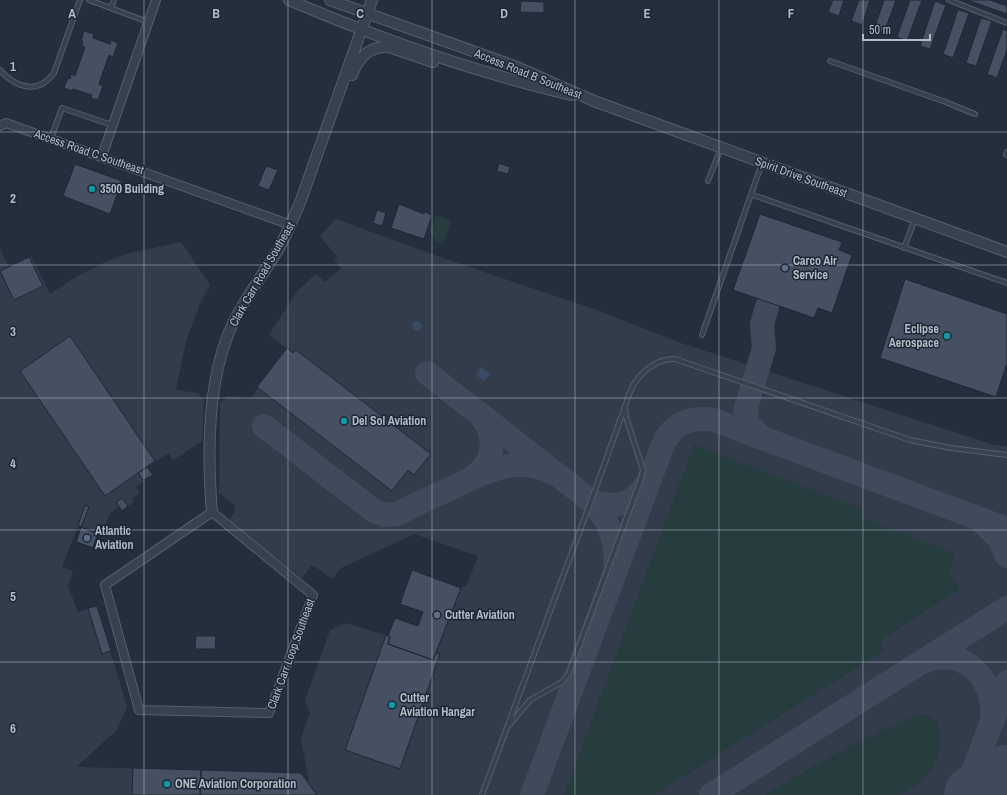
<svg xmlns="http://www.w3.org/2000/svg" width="1007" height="795" font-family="'Archivo Narrow',sans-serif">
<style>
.airport{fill:#323c4b}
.green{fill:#263c3f}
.water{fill:#394c67}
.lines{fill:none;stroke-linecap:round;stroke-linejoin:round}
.taxiway{stroke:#3f4a5a;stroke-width:24}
.runway{stroke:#3f4a5a;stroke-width:60}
.building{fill:#455162;stroke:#1f2835}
.service-casing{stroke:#565f6c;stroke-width:6}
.minor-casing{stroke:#565f6c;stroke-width:10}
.tertiary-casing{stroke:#565f6c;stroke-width:12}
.service{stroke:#38414e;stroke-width:4}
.minor{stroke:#38414e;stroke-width:8}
.tertiary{stroke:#38414e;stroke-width:10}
.grid{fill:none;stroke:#b4bcc9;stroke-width:1;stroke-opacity:0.55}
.culture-dot{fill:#0f9aa8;stroke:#1d2633;stroke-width:1.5}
.service-dot{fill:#5c6f8a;stroke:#1d2633;stroke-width:1.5}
.labels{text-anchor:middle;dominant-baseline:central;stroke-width:3;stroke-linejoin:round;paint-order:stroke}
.street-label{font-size:12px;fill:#b4bcc9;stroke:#1d2633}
.poi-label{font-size:12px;font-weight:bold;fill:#b4bcc9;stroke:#1d2633;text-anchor:start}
.grid-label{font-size:13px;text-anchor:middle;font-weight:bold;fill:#b4bcc9;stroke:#1d2633;stroke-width:3;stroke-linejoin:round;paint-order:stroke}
</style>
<rect width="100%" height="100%" fill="#242f3e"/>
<!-- airport -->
<path class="airport" d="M336 219 440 257 594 309 681 343 994 445 1007 446V795H0V249L9 267 31 256 50 294 74 278 103 263 126 254 181 242 210 285 200 304 186 341 176 390 198 393 204 400 202 441 173 460 168 453 147 467 153 475 136 486 140 493 132 499 134 502 122 511 119 507 110 513 102 535 98 534 93 548 76 542 81 528 78 526 62 567 73 571 68 586 78 612 97 606 127 707 116 731 76 767 301 773 309 783 301 738 310 713 305 701 330 630 346 623 388 636 395 618 418 626 423 612 400 604 412 570 461 588 462 586 466 587 478 556 414 534 341 568 332 579 314 566H311L302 578 228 521 235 512 234 504 219 493 220 403 228 396 251 398 287 349 269 335 297 291 316 274 325 282 341 269 334 259 337 257 320 236Z"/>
<!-- green -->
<path class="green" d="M436 215 451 220 443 244 436 242 430 231Z
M694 445 863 509 861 517 956 554 949 572 960 589 881 640 885 650 654 795H564Z
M919 714C951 714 941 761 926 777 920 783 906 792 898 795 889 795 876 795 867 795 833 795 800 795 766 795 815 764 865 736 919 714Z"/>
<!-- water -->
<path class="water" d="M412 326a5 5 0 1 1 10 0a5 5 0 1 1-10 0Z
M481 367 490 374 484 381 476 375Z"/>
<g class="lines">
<!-- taxiway -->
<path class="taxiway" d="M427 373 591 501C608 518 617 541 615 566
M264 426 374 511 385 515 397 514C417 504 436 495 456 486 493 468 522 454 561 477
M761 437 748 424 745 411 764 348 762 324 767 307
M472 478C495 462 498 436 480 415
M591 501C613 509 635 505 647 483
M981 521 999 538 1007 556
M925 661C967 645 999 684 991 724
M532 795 662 447C671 424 690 416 714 420L1007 529
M711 795 1007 608
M964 795 1007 682"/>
<!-- runway -->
<path class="runway" d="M974 795 1007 775"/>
</g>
<!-- building -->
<path class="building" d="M833 0H844L839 16 828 12Z
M859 0H870L862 25 851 21Z
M884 0H896L884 33 874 29Z
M910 0H922L907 41 897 37Z
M967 0H990L1007 6V14Z
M521 1 544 2V13L520 12Z
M935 1 946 5 930 49 920 46Z
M958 10 969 13 953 58 943 54Z
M981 18 992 21 976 66 966 63Z
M1003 29 1007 31V50L997 78 987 74Z
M84 31 94 34 93 38 110 44 111 40 118 43 113 57 109 55 99 84 103 86 98 100 91 98 92 95 73 89V91L64 88 68 78 70 79 71 74 75 76 85 47 82 46 83 41H81Z
M499 163 510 167 508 174 497 171Z
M75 164 122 181 110 214 63 196Z
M266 166 278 170 269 190 258 186Z
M399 204 424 214 425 212 432 215 424 239 391 228Z
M377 210 386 213 382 226 373 223Z
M760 214 842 242 839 250 852 255 832 313 818 308 814 318 733 290Z
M29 257 43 286 14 300 0 271Z
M905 279 1007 314V363L996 397 880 358Z
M70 336 155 461 105 496 20 371Z
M287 348 293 353 296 350 431 454 414 475 408 470 392 491 257 387Z
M147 467 153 475 143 480 138 473Z
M122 498 128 506 122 511 116 502Z
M85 505 89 507 81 527 78 526Z
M81 527 98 534 93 548 76 542Z
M81 527 98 534 93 548 76 542Z
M412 570 461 588 433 660 388 644 390 637 388 636 395 618 418 626 423 612 400 604Z
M97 606 111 651 102 654 88 608Z
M386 635 390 637 388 644 433 660 436 653 440 654 400 769 345 750Z
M196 636H216L215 649H195Z
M133 768 201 770 200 795H132Z
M201 770 301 773 317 795H200Z"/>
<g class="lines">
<!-- service casing -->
<g class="service-casing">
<path id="service" d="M89 0 148 22
M949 0 1007 23
M111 8 114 0
M830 61 943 101 975 114
M0 70C16 88 38 95 54 73L80 0
M51 138 62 108 112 125
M1006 155 1007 152
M708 181 721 148
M753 195 1007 283
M904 248 915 219
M702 335 762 163
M510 724 530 700 562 682 569 673 640 482 643 470 626 417 625 408
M482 795 602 471 630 392C637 375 655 358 675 359L910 440 951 448 1007 455"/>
</g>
<!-- minor casing -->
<g class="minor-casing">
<path id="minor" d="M0 126 6 123 291 225
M102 156 156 0
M212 512 313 595 269 713 139 710 105 585Z"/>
</g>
<!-- tertiary casing -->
<g class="tertiary-casing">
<path id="tertiary" d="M289 0C380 39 475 72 571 95
M330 0 517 67 594 101 1007 252
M352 75C359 57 369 46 389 47L433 62
M212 512C207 452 207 378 233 323 246 297 263 274 278 250 287 234 294 217 301 200L372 0"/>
</g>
<!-- service -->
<use href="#service" class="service"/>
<!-- minor -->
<use href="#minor" class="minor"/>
<!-- tertiary -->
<use href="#tertiary" class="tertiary"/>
</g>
<!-- grid -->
<path class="grid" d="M144 0V795M288 0V795M432 0V795M575 0V795M719 0V795M863 0V795M0 132H1007M0 265H1007M0 398H1007M0 530H1007M0 662H1007"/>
<!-- markers -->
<g class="culture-dot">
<circle cx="92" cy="189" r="4"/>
<circle cx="947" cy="336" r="4"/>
<circle cx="344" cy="421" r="4"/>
<circle cx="392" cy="705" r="4"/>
<circle cx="167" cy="784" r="4"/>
</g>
<g class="service-dot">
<circle cx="785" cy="268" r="4"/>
<circle cx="87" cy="538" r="4"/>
<circle cx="437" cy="615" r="4"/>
</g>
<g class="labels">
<!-- street labels -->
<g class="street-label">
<text transform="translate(528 74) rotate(22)">Access Road B Southeast</text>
<text transform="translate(89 152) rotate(19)">Access Road C Southeast</text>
<text transform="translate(801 177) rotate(20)">Spirit Drive Southeast</text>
<text transform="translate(262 274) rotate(-60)">Clark Carr Road Southeast</text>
<text transform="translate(291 654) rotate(-70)">Clark Carr Loop Southeast</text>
</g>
<!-- poi labels -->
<g class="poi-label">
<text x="100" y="189">3500 Building</text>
<text x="793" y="261">Carco Air<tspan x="793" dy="14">Service</tspan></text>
<text x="939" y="329" text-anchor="end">Eclipse<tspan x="939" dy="14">Aerospace</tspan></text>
<text x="352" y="421">Del Sol Aviation</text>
<text x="95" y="531">Atlantic<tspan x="95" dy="14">Aviation</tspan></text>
<text x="445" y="615">Cutter Aviation</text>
<text x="400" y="698">Cutter<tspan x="400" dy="14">Aviation Hangar</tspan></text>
<text x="175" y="784">ONE Aviation Corporation</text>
</g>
</g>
<g class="grid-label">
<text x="72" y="18">A</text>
<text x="216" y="18">B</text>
<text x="360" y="18">C</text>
<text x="504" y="18">D</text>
<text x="647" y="18">E</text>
<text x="791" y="18">F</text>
<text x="13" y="71">1</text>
<text x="13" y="203">2</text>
<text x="13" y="336">3</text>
<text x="13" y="468">4</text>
<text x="13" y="601">5</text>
<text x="13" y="733">6</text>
</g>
<!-- scale -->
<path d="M863 34v6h67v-6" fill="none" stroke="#b4bcc9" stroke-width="2"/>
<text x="869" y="34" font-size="12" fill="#b4bcc9" stroke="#1d2633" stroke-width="3" paint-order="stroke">50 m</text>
</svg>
